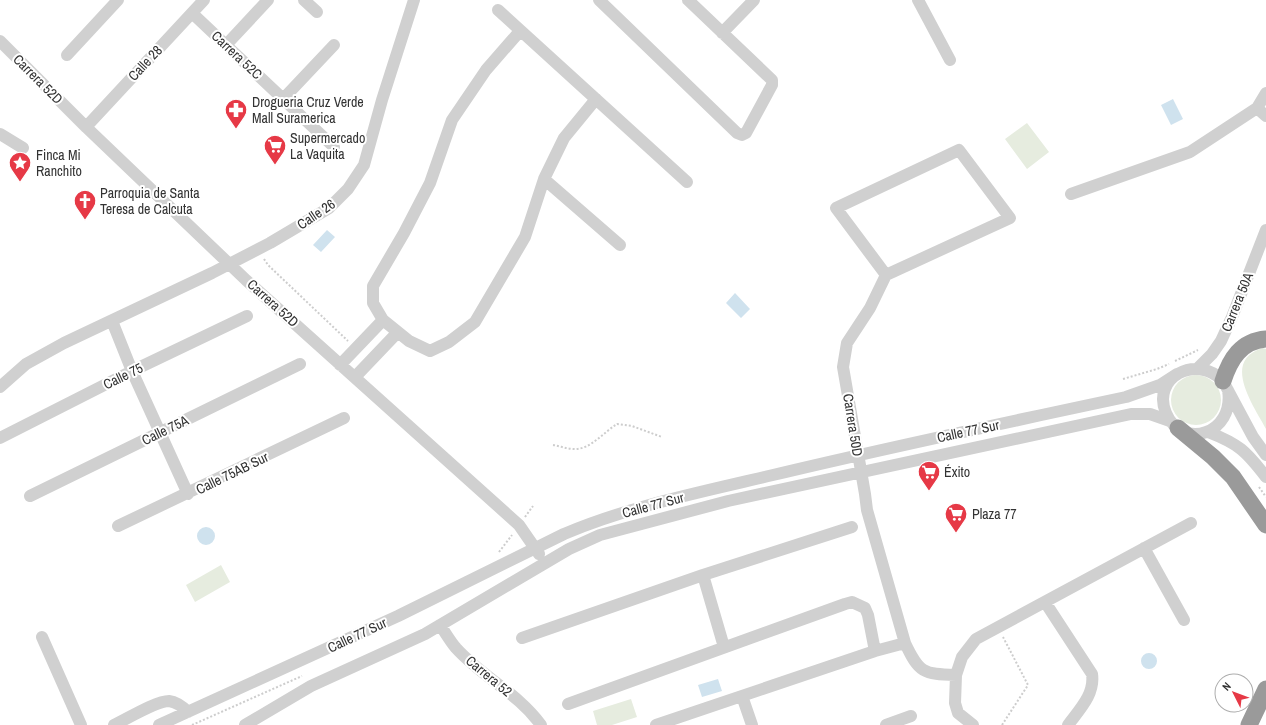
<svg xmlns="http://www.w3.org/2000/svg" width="1266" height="725" font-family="'Archivo Narrow',sans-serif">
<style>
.green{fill:#e6ecdf}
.water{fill:#cfe2ee}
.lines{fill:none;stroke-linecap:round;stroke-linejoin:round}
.path{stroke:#cdcdcd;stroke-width:2;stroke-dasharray:2 2;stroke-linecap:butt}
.minor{stroke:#d0d0d0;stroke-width:12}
.highway{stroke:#9a9a9a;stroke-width:17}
.labels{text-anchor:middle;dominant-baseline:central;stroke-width:4;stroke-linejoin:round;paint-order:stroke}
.street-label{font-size:14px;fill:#333;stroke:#fff}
.poi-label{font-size:14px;fill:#333;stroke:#fff;text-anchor:start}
</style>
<rect width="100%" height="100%" fill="#fff"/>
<!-- green -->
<path class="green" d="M1027 123 1049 152 1027 169 1005 139Z
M1263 348 1266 349V429C1253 405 1221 360 1263 348Z
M1171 400a25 25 0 1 1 50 0a25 25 0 1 1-50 0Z
M221 565 230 582 195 602 186 585Z
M631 699 637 717 612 725H597L593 711Z"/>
<!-- water -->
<path class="water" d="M1173 99 1183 119 1171 125 1161 105Z
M327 230 335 237 321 252 313 245Z
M735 293 750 309 741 318 726 303Z
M197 536a9 9 0 1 1 18 0a9 9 0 1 1-18 0Z
M1141 661a8 8 0 1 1 16 0a8 8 0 1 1-16 0Z
M718 679 722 691 702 697 698 685Z"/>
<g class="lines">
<!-- path -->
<path class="path" d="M264 259 268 265 348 341
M1175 361 1198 350
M1123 379 1157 369 1169 364
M553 445C560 446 567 449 574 449 590 450 604 432 617 424L632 426 662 437
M1259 487 1266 497
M525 517 533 506
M499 552 512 535
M192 725 302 676
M1002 725 1028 685 1003 637"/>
<!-- minor -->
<path class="minor" d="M304 0 317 12
M599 0 737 133 742 135 746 133 772 85V80L688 0
M918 0 950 60
M498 10 687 182
M192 13 334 147
M520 31 486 70 452 120 430 183 404 233 373 286V303L383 320 409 341 430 351 449 342 475 322 525 237 544 179 564 138 596 99
M722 33 754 0
M0 41 86 127 246 280 519 525 539 554
M226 45 268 0
M67 55 118 0
M283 99 334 45
M1257 108 1266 116
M86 127 204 0
M0 134 23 148
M959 150 1010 218 886 275 836 208Z
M544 179 620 245
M1071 194 1190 152 1257 108 1266 93
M886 275 870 308 847 343 843 367 865 494 867 510 905 643C919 673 923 674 956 675
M112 321 132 371 188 494
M340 365 383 320
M1198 368 1212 354 1221 341 1232 317 1266 230
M355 377 397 333
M0 387 26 364 64 343 212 273 270 243 329 208 348 189 364 165 382 100 414 0
M1228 390C1235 434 1182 451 1166 413 1151 378 1196 353 1223 381L1253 437 1266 455
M1208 432C1239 444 1246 451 1266 477
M0 438 132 371 247 316
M30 496 300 364
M118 526 344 418
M1144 548 1184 620
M703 575 724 647
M1045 602 1092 674C1095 694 1080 709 1068 725
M440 625C445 632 450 641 456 648 482 677 518 693 541 725
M42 637 81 725
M522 638 703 575 852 527
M875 651 905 643
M742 696 752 725
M568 704 845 604 852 602 865 608 868 615 875 651 656 725
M114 725C127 719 156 701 169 701 177 702 183 707 188 712
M159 725 398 616 564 534C630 506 702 492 773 475 890 447 1008 422 1126 397L1160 385 1177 374
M245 725 311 686 425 634 569 549 600 535 728 501 1131 414H1150L1170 421
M886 725 911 716
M973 725 958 713 955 703 956 675 962 657 976 639 1191 523"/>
<!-- highway -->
<path class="highway" d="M1223 381C1230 359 1241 341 1266 339
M1178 428 1213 457 1233 477 1266 525
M1249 725 1266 689"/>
</g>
<!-- icons -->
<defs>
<g id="pharmacy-pin" transform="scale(1.15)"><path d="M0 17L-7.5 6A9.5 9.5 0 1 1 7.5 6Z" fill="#e63946" stroke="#fff"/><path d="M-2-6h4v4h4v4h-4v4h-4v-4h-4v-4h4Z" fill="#fff"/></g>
<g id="supermarket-pin" transform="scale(1.15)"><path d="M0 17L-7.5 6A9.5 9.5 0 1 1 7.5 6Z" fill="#e63946" stroke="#fff"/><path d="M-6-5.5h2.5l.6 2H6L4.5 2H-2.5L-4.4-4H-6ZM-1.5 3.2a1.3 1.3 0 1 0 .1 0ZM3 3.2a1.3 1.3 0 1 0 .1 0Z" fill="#fff"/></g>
<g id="sight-pin" transform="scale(1.15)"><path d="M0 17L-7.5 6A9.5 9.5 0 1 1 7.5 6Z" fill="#e63946" stroke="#fff"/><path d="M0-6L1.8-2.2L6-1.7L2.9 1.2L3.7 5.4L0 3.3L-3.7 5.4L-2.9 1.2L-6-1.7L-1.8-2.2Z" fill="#fff"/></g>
<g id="church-pin" transform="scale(1.15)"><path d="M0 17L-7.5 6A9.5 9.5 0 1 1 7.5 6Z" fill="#e63946" stroke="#fff"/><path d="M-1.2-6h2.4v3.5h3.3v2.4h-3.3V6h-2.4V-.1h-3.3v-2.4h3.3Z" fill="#fff"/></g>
</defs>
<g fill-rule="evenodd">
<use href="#pharmacy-pin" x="236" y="110"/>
<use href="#supermarket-pin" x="275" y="146"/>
<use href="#sight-pin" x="20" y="163"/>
<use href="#church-pin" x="85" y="201"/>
<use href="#supermarket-pin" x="929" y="472"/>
<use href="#supermarket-pin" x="956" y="514"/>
</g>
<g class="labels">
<!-- street labels -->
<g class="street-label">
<text transform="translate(237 55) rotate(43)">Carrera 52C</text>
<text transform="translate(145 63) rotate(-47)">Calle 28</text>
<text transform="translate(38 79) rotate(45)">Carrera 52D</text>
<text transform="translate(316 214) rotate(-34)">Calle 26</text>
<text transform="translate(1237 302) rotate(-68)">Carrera 50A</text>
<text transform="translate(273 303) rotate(42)">Carrera 52D</text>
<text transform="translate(123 376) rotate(-26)">Calle 75</text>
<text transform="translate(853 425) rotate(81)">Carrera 50D</text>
<text transform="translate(165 430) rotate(-26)">Calle 75A</text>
<text transform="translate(968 431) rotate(-12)">Calle 77 Sur</text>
<text transform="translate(232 473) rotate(-26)">Calle 75AB Sur</text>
<text transform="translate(653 505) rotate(-15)">Calle 77 Sur</text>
<text transform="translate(357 635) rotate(-25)">Calle 77 Sur</text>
<text transform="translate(489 676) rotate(40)">Carrera 52</text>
</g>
<!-- poi labels -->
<g class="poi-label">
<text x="252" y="102">Drogueria Cruz Verde<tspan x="252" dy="16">Mall Suramerica</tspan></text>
<text x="290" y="138">Supermercado<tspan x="290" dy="16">La Vaquita</tspan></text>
<text x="36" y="155">Finca Mi<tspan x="36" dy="16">Ranchito</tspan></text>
<text x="100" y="193">Parroquia de Santa<tspan x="100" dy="16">Teresa de Calcuta</tspan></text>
<text x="944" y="472">Éxito</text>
<text x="972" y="514">Plaza 77</text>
</g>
</g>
<!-- north arrow -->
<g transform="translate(1234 693) rotate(312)"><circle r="19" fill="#ffffff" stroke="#adadad"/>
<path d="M0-3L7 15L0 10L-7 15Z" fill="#e63946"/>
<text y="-6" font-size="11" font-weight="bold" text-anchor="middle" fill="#333333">N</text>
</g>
</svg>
